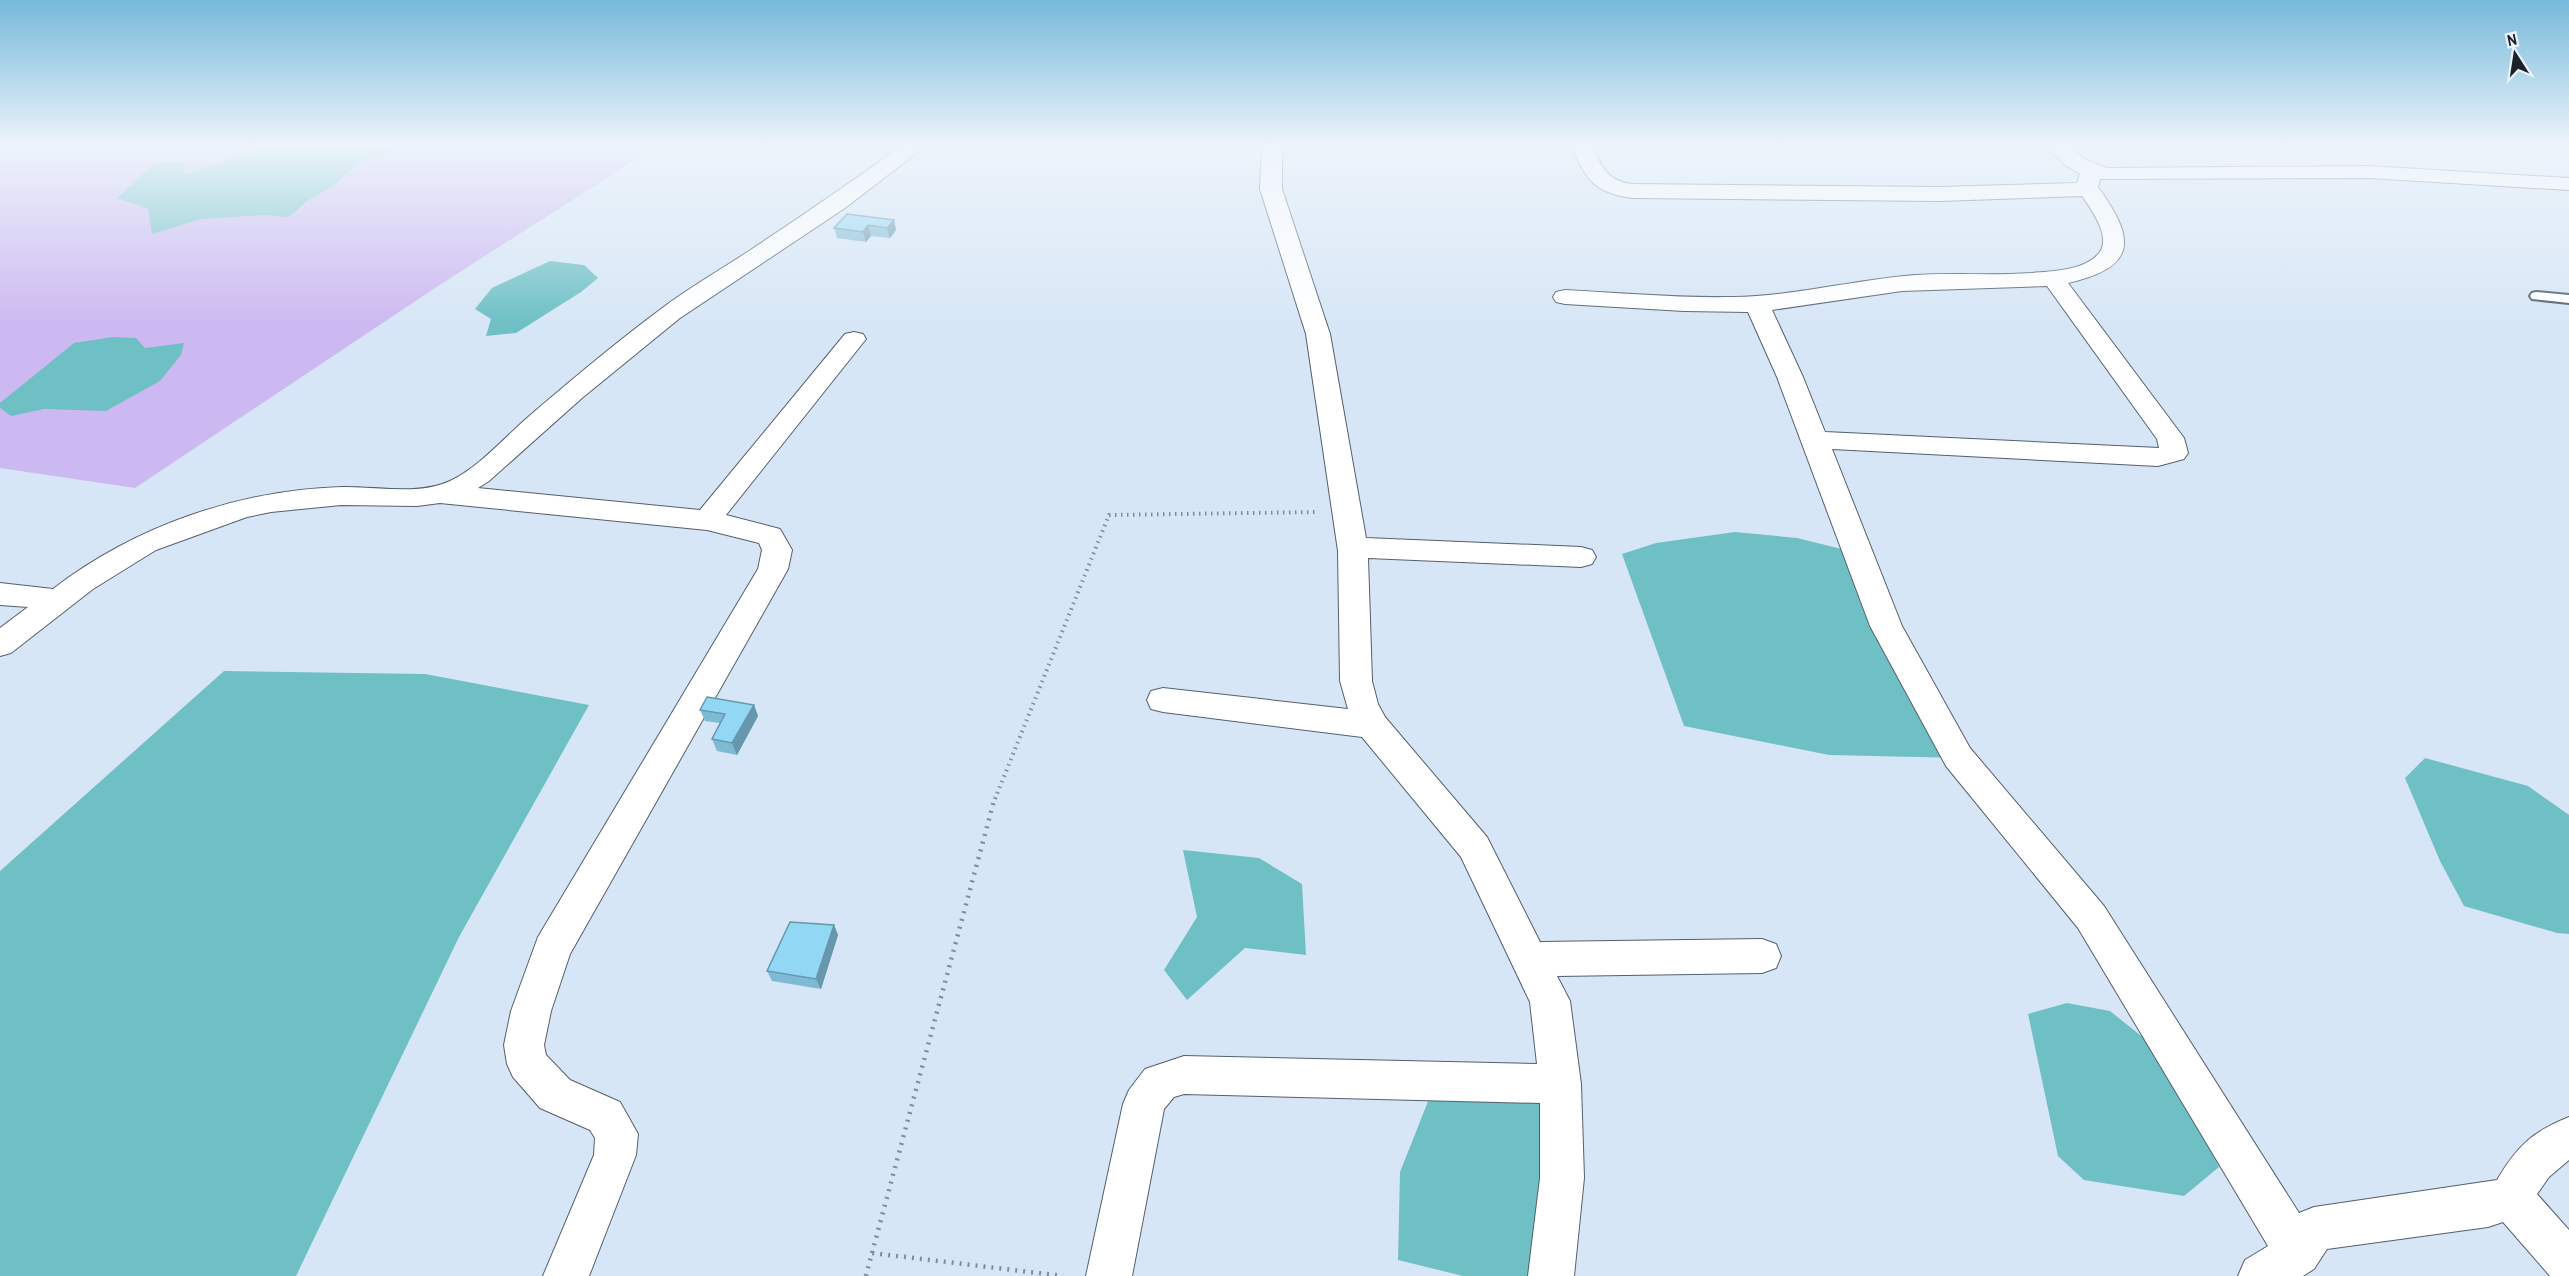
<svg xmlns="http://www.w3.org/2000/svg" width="2569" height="1276" font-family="'Archivo Narrow',sans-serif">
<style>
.green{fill:#cdb9f1}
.water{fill:#6ec0c5}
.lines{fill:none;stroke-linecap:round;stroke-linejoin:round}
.lane-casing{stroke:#53606e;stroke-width:4}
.street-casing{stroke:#53606e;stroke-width:2}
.path-far1{stroke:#818c98;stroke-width:4;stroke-dasharray:1.5 4.5;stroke-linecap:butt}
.path{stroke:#818c98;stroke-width:4.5;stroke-dasharray:2 6;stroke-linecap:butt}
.lane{fill:#fff;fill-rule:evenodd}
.street{fill:#fff;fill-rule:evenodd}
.wall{fill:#7ebad3}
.shaded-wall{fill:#6697ac}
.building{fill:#92d8f5;stroke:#6697ac;stroke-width:1.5}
</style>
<rect width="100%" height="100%" fill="#d7e6f6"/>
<!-- green -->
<path class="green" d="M0 145H658L438 286 135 488 0 468Z"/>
<!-- water -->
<path class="water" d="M262 145H400L392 151 359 162 335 185 307 201 289 217 265 215 201 219 152 234 148 209 117 198 154 163 185 162 183 175 261 149Z
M550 261 584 265 598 278 581 292 516 333 486 336 491 319 475 309 492 288Z
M113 337 136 338 145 348 184 343 181 355 160 381 106 411 44 409 11 416 0 408V403L74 343Z
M1735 532 1797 538 1858 553 1961 758 1829 755 1684 726 1622 554 1656 543Z
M224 671 425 674 589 705 459 937 296 1276H0V871Z
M2425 758 2528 786 2569 815V934L2557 933 2464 906 2440 861 2405 778Z
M1183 850 1259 858 1302 884 1306 955 1245 948 1187 1000 1164 970 1197 917Z
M2067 1003 2110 1011 2170 1059 2219 1167 2184 1196 2084 1180 2058 1156 2028 1014Z
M1541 1098 1542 1269 1531 1276H1463L1398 1260 1400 1172 1429 1099Z"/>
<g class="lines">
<!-- lane casing -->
<g class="lane-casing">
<path id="lane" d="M2536 292 2569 295V303L2532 299 2530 296 2532 293Z"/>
</g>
<!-- street casing -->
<g class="street-casing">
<path id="street" d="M903 145H927L845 208 680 318 582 398 489 481 478 488 700 510 845 334 854 332 863 334 866 339 726 515 780 529 792 550 788 569 570 954 551 1011 544 1045 546 1055 570 1080 620 1102 638 1134 636 1155 589 1276H543L594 1155 595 1138 590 1130 540 1108 513 1077 507 1064 504 1045 511 1011 538 937 758 569 762 550 759 543 707 530 440 503 417 506 341 505 271 512 247 517 156 550 93 589 11 653 0 656V628L28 607 0 605V583L53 589C135 526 239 490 342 487 376 486 418 496 450 481 479 467 503 439 527 418 570 381 615 343 661 309 690 287 722 269 752 249 803 215 853 181 903 145Z
M1262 145H1282V189L1330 334 1366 538 1581 547 1592 550 1596 557 1592 564 1581 567 1368 558 1372 681 1378 704 1385 717 1487 837 1540 942 1762 939 1776 944 1781 956 1776 968 1762 973 1557 976 1570 1001 1581 1084 1584 1178 1574 1276H1528L1540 1178V1103L1184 1094 1174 1097 1164 1109 1132 1276H1086L1123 1104 1129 1090 1145 1069 1184 1056 1537 1064 1530 1002 1461 857 1362 737 1163 712 1151 709 1147 700 1151 691 1163 688 1348 709 1340 681 1338 551 1306 334 1260 189Z
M1571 145H1592C1601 167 1608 182 1633 184L1940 187 2077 183 2080 174 2065 165 2045 145H2067L2086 160 2107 168 2369 166 2569 178V190L2369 178 2100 179 2098 187C2135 238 2139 267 2068 283L2184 438 2188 453 2184 459 2158 466 1832 449 1902 626 1970 748 2104 906 2299 1213 2314 1207 2497 1180C2517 1146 2532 1132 2569 1117V1160L2549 1177 2537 1194 2569 1230V1276H2550L2503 1222 2488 1227 2327 1249 2314 1269 2303 1276H2238L2245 1260 2268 1246 2078 928 1946 766 1870 626 1777 377 1748 312 1684 311 1565 304 1556 302 1553 297 1556 292 1565 290C1621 293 1677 298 1733 297 1791 296 1846 282 1904 276 1946 272 1988 276 2031 273 2051 271 2085 271 2099 253 2112 237 2091 209 2082 196L1940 201 1633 198C1594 193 1586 180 1571 145ZM2047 286 2157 439 2159 448 1825 432 1803 377 1772 310 1902 291Z"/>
</g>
<!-- path-far1 -->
<path class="path-far1" d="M995 799 1109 515 1319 512"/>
<!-- path -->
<path class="path" d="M872 1253 995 797
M866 1276 872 1253 1063 1276"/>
<!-- lane -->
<use href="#lane" class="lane"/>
<!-- street -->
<use href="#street" class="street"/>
</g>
<!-- wall -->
<path class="wall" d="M894 220 896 230 890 238 871 236 866 242 837 238 834 228Z
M754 705 758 716 737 755 717 751 712 739 720 723 705 721 700 710Z
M834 925 838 935 821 989 772 981 767 971Z"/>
<!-- shaded-wall -->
<path class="shaded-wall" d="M894 220 896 230 890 238 887 228Z
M868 225 871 236 866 242 863 232Z
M754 705 758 716 737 755 732 743Z
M834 925 838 935 821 989 816 979Z"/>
<!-- building -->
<path class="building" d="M847 214 894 220 887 228 868 225 863 232 834 228Z
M707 697 754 705 732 743 712 739 725 714 700 710Z
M790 922 834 925 816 979 767 971Z"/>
<!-- sky -->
<linearGradient id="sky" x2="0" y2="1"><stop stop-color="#77b9da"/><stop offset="0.45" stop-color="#edf4fb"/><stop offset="1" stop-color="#edf4fb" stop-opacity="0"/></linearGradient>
<rect width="2569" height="324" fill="url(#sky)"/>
<!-- north arrow -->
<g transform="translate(2515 54) rotate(348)" stroke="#e9f2fc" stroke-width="4.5" paint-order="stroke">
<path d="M0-4.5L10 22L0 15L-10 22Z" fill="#1b2127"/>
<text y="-9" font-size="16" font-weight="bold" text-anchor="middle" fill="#1b2127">N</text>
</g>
</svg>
